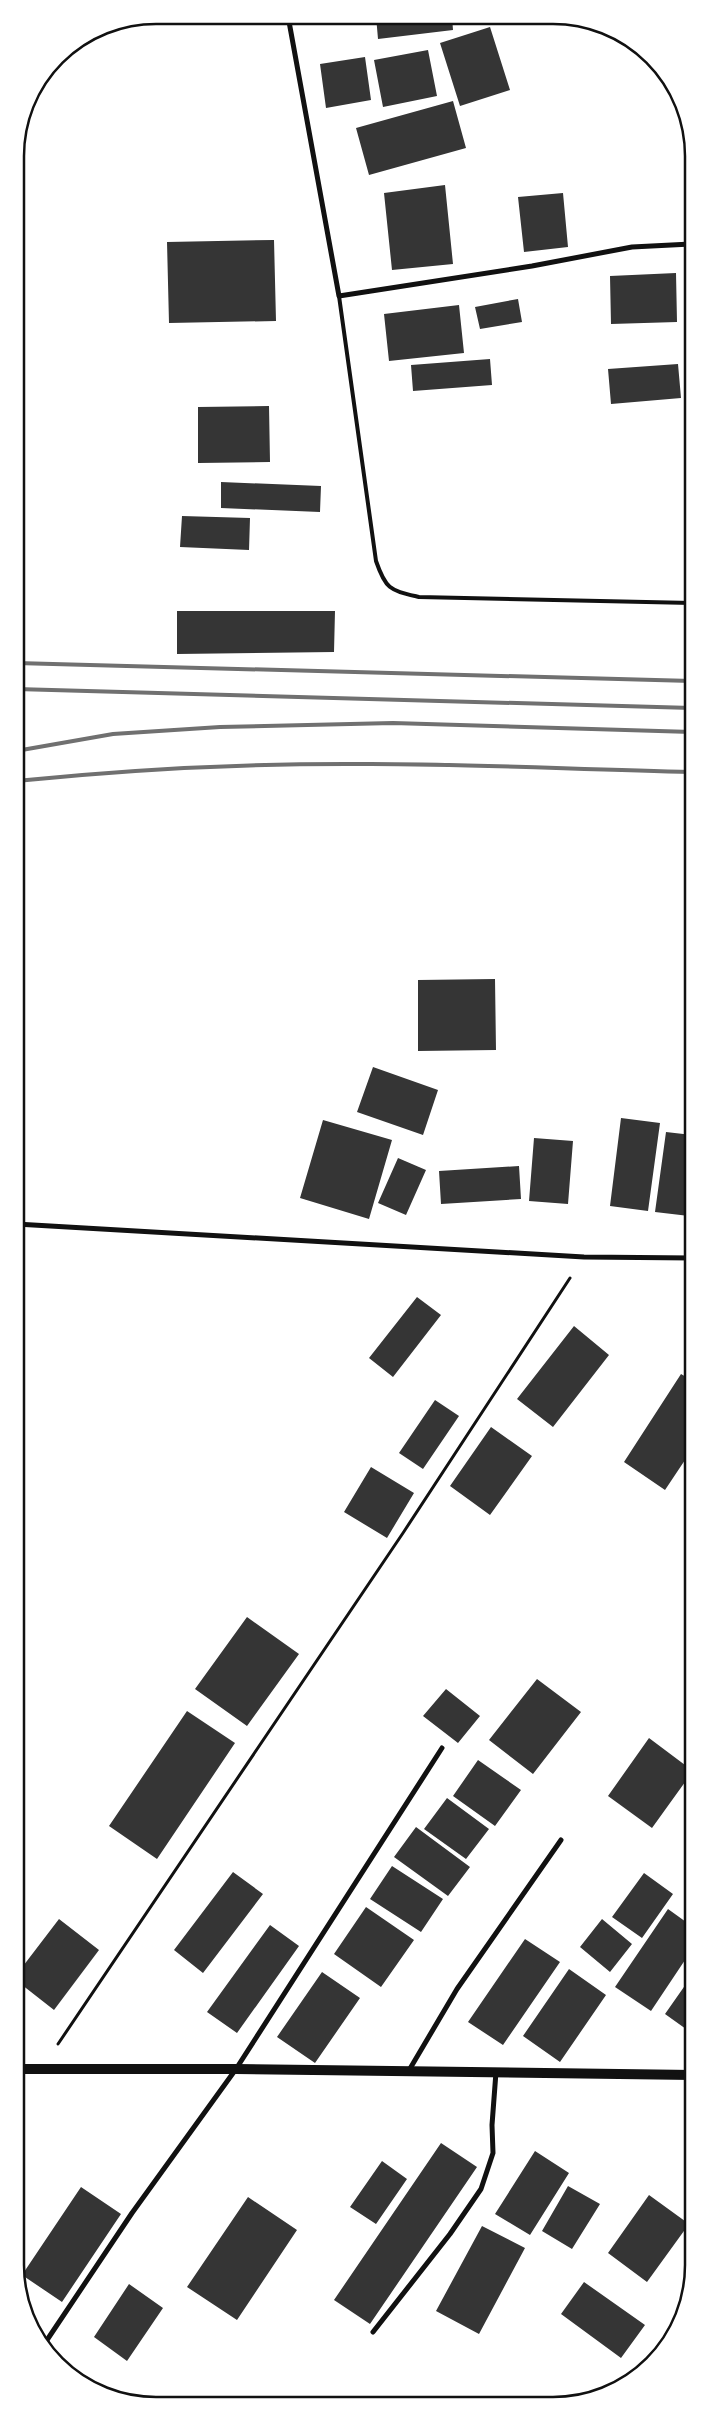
<svg xmlns="http://www.w3.org/2000/svg" width="709" height="2421" font-family="'Golos Text',sans-serif">
<style>
.building{fill:#353535}
.lines{fill:none;stroke-linecap:round;stroke-linejoin:round}
.path{stroke:#111;stroke-width:3}
.service{stroke:#111;stroke-width:4}
.minor{stroke:#111;stroke-width:5}
.secondary{stroke:#111;stroke-width:10}
.rail{stroke:#707070;stroke-width:4}
.rim{fill:none;stroke:#111;stroke-width:2.5}
</style>
<rect width="100%" height="100%" fill="#fff"/>
<!-- building -->
<path class="building" d="M376 16 452 17 453 30 378 39Z
M490 27 510 90 460 106 440 43Z
M428 50 437 96 383 107 374 60Z
M365 57 371 100 326 108 320 64Z
M453 101 466 148 369 175 356 128Z
M445 185 453 264 392 270 384 193Z
M563 193 568 247 524 252 518 197Z
M274 240 276 321 169 323 167 242Z
M676 273 677 322 611 324 610 276Z
M518 299 522 322 480 329 475 307Z
M459 305 464 353 389 361 384 314Z
M490 359 492 385 413 391 411 365Z
M678 364 681 398 611 404 608 369Z
M269 406 270 462 198 463V407Z
M221 482 321 486 320 512 221 508Z
M182 516 250 518 249 550 180 547Z
M177 611H335L334 652 177 654Z
M495 979 496 1050 418 1051V980Z
M373 1067 438 1090 423 1135 357 1112Z
M621 1118 660 1123 648 1211 610 1206Z
M323 1120 392 1140 369 1219 300 1198Z
M666 1132 692 1135 693 1186 689 1216 655 1212Z
M534 1138 573 1141 568 1204 529 1201Z
M398 1158 426 1170 406 1215 378 1203Z
M519 1166 521 1199 441 1204 439 1171Z
M417 1297 441 1315 393 1377 369 1358Z
M574 1326 609 1355 553 1427 517 1399Z
M681 1374 693 1381V1448L665 1490 624 1462Z
M435 1400 459 1416 423 1469 399 1453Z
M491 1427 532 1456 490 1515 450 1486Z
M371 1467 414 1493 387 1538 344 1512Z
M247 1617 299 1654 247 1726 195 1689Z
M537 1679 581 1712 533 1774 489 1740Z
M446 1689 480 1716 458 1743 423 1716Z
M187 1711 235 1743 157 1859 109 1826Z
M649 1738 693 1771 652 1828 608 1796Z
M478 1760 521 1790 495 1826 453 1796Z
M447 1798 489 1829 466 1859 424 1829Z
M416 1827 470 1867 448 1896 394 1857Z
M392 1866 443 1899 421 1932 370 1899Z
M233 1872 263 1894 203 1973 174 1950Z
M644 1873 673 1894 642 1938 612 1917Z
M366 1907 414 1940 381 1987 334 1954Z
M668 1909 693 1927V1948L651 2011 615 1987Z
M59 1919 99 1950 54 2010 17 1981V1974Z
M602 1919 632 1944 610 1972 580 1947Z
M270 1925 299 1946 237 2033 207 2012Z
M525 1939 560 1962 503 2045 468 2022Z
M569 1969 606 1995 560 2062 523 2036Z
M322 1972 360 1998 315 2063 277 2037Z
M693 1974V2034L665 2014Z
M441 2143 477 2167 370 2324 334 2300Z
M535 2151 569 2173 530 2235 495 2214Z
M382 2161 407 2179 376 2224 350 2207Z
M568 2186 600 2204 572 2249 542 2231Z
M81 2187 121 2214 62 2302 22 2275Z
M649 2195 689 2224 647 2282 608 2253Z
M248 2197 297 2230 237 2320 187 2287Z
M482 2226 525 2248 479 2334 436 2311Z
M584 2282 645 2325 621 2358 561 2314Z
M129 2284 163 2308 127 2361 94 2337Z"/>
<g class="lines">
<!-- path -->
<path class="path" d="M58 2044 403 1533 570 1278"/>
<!-- service -->
<path class="service" d="M339 296 376 561C386 590 390 590 419 597L692 603"/>
<!-- minor -->
<path class="minor" d="M288 16 339 296 532 266 632 247 691 244
M16 1224 584 1257 693 1258
M408 2072 457 1989 561 1840
M373 2332 450 2234 481 2189 493 2153 492 2125 496 2072
M45 2343 132 2213 236 2069 442 1748"/>
<!-- secondary -->
<path class="secondary" d="M17 2069H236L693 2075"/>
<!-- rail -->
<path class="rail" d="M16 663 692 681
M16 689 692 708
M16 751 113 734 220 727 393 723 692 732
M16 781C134 769 252 763 371 764 478 764 585 770 692 772"/>
</g>
<!-- crop -->
<path d="M0 0H709V2421H0ZM156 24H553A132 132 0 0 1 685 156V2265A132 132 0 0 1 553 2397H156A132 132 0 0 1 24 2265V156A132 132 0 0 1 156 24Z" fill="#fff" fill-rule="evenodd"/>
<path class="rim" d="M156 24H553A132 132 0 0 1 685 156V2265A132 132 0 0 1 553 2397H156A132 132 0 0 1 24 2265V156A132 132 0 0 1 156 24Z"/>
</svg>
